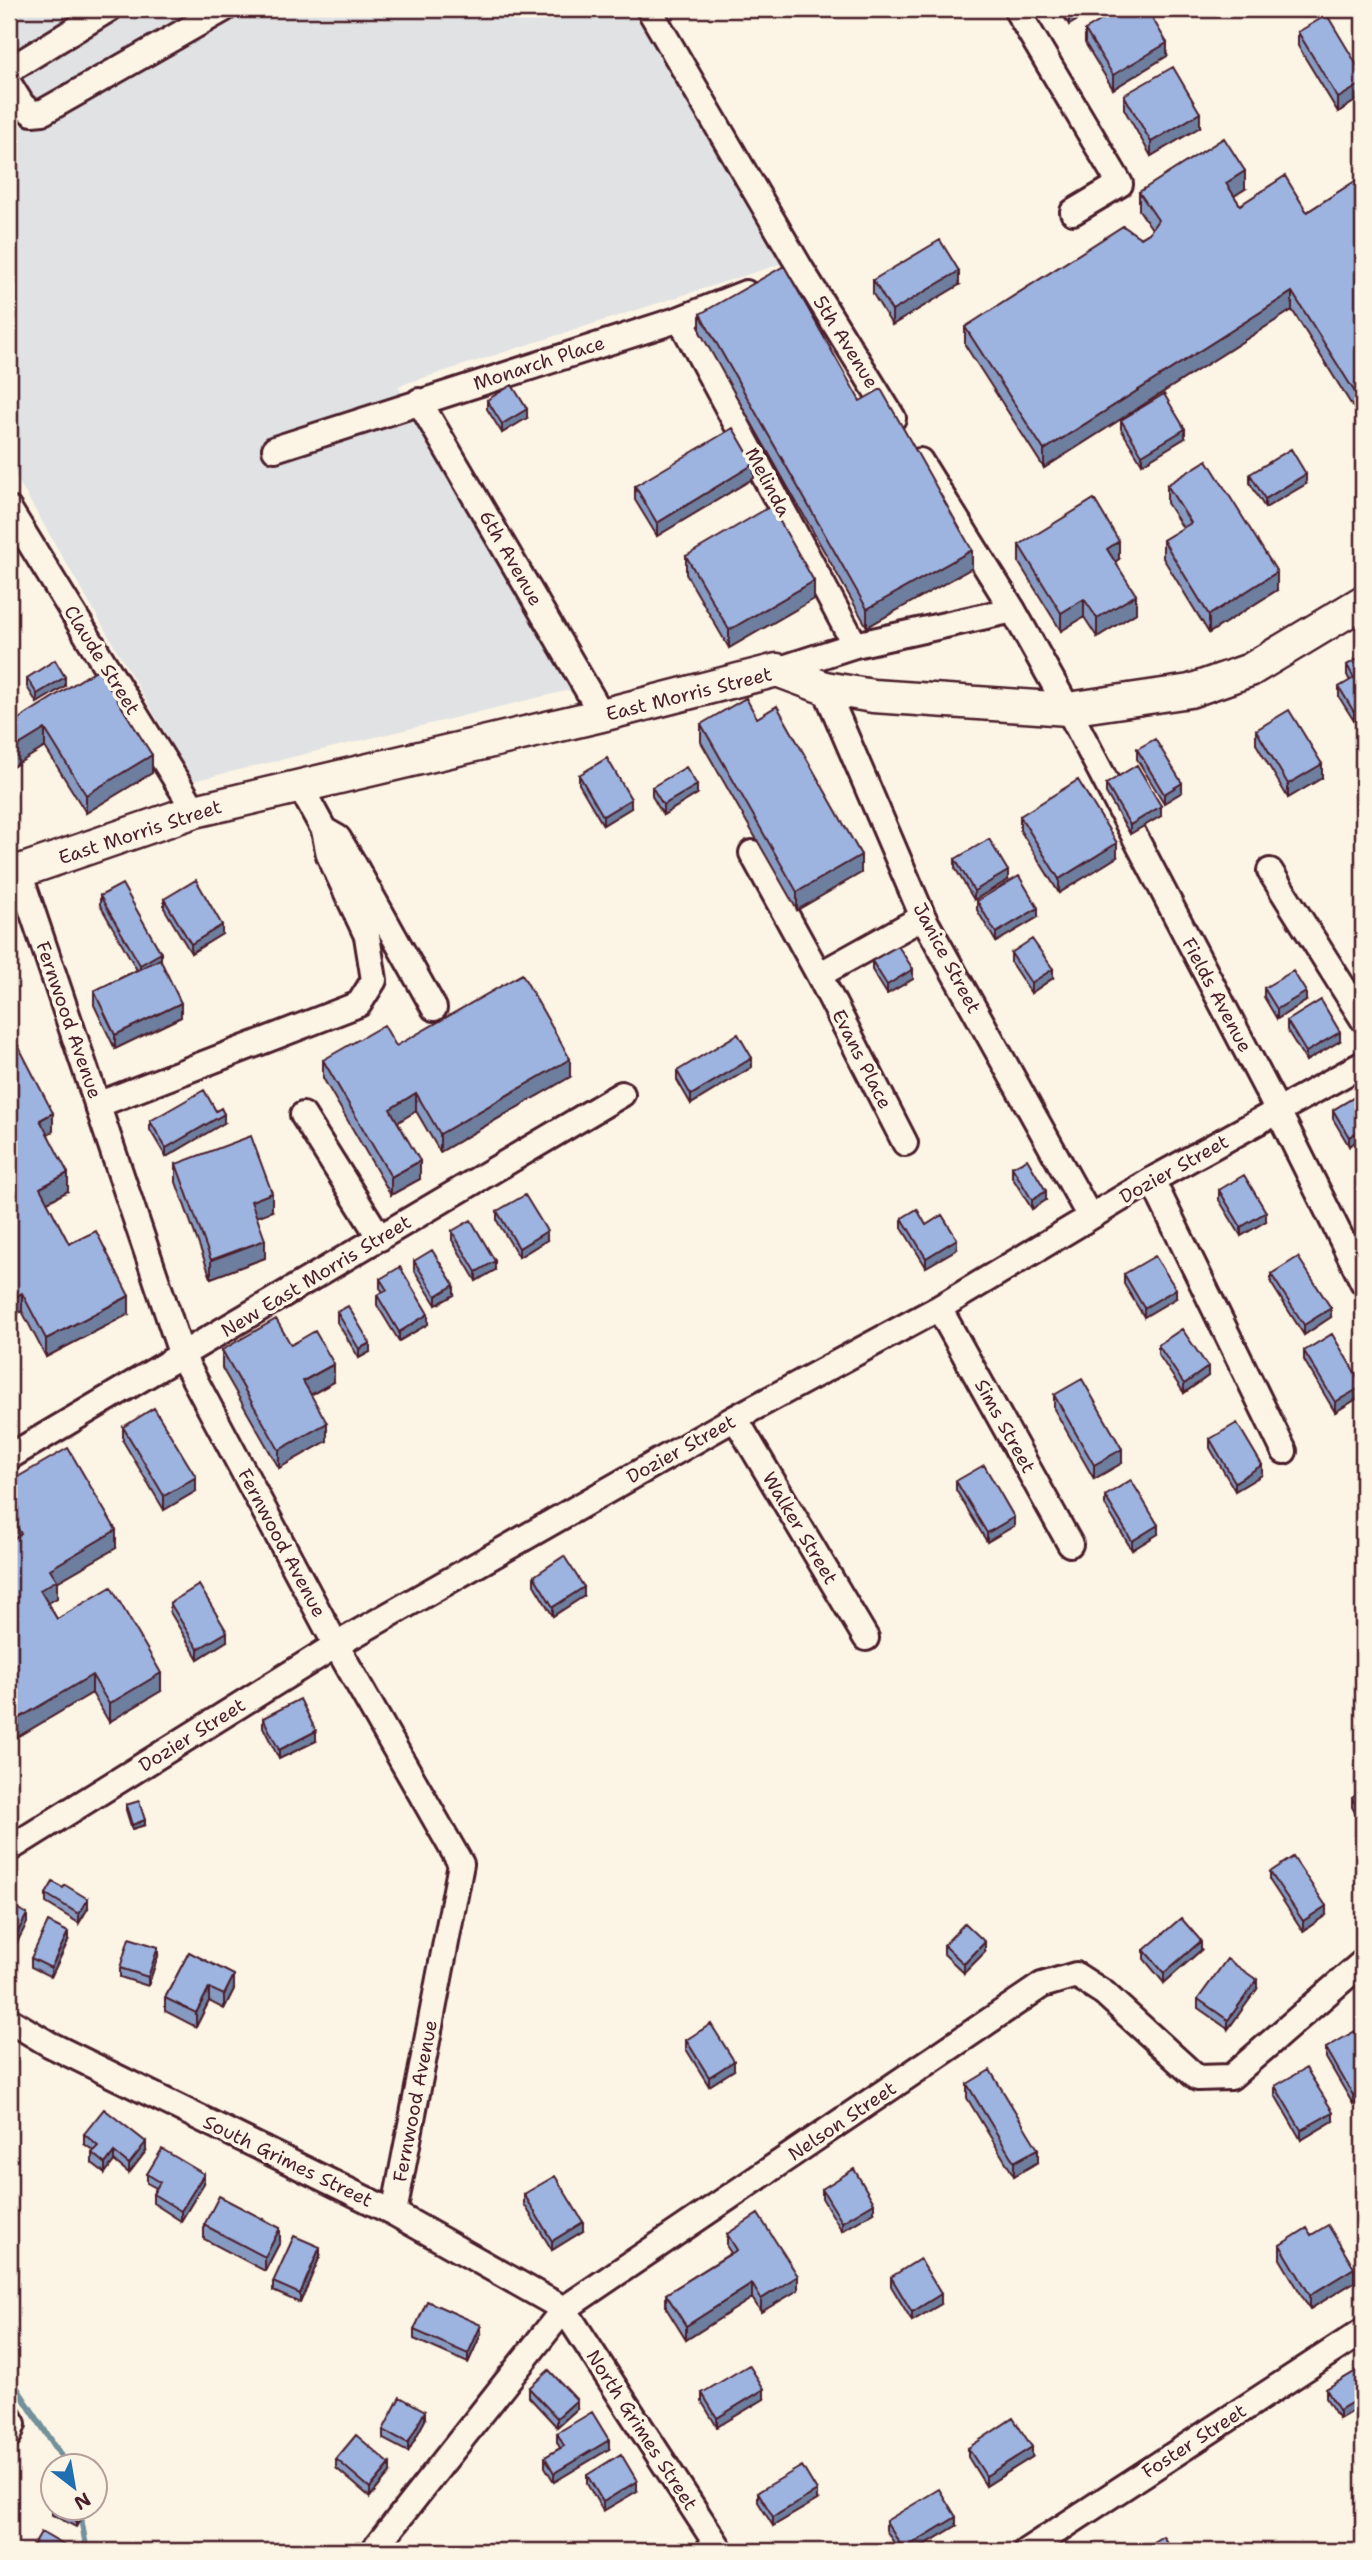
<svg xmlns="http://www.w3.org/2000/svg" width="1372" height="2560" font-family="'Shantell Sans',sans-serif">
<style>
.built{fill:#e0e2e4}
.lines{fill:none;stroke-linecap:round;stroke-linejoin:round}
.stream{stroke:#72919a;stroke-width:6}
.minor-casing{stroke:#4a1f2b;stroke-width:30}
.major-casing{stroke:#4a1f2b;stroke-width:37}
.minor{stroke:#fcf5e5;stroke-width:24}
.major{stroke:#fcf5e5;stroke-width:32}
.wall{fill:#879bc2;stroke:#4a1f2b;stroke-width:2}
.shaded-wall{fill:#6e7e9e;stroke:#4a1f2b;stroke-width:2}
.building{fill:#9db4e1;stroke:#4a1f2b;stroke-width:2}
.labels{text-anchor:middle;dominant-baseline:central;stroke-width:7;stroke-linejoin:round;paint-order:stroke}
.street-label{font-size:19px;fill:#4a1f2b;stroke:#fcf5e5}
</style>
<rect width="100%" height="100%" fill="#fcf5e5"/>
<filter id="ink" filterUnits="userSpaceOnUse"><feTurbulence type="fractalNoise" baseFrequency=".0143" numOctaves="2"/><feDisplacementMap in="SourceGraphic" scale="14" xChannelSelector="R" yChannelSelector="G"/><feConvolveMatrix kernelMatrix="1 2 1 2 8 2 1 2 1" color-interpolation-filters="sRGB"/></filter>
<g filter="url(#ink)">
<!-- built -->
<path class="built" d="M9 9H26L28 13 35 9H631L790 261 398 386 578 688 193 781 9 465Z"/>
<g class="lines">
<!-- stream -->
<path class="stream" d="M9 2376 68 2466
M79 2508 87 2551"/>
<!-- minor casing -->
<g class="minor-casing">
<path id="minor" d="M649 9 802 271 893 418
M1016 9 1120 184 1073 212
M9 70 109 9
M9 84 22 105 32 113 43 112 224 9
M680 319 855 645
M419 401 602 715
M275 449 680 319 746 293
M920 461 1013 610 1068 709 1278 1111 1363 1282
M9 509 195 811
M777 670 855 645 1013 610
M825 688 923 917 1090 1217
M324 830 338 838 352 861 434 1008
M752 853 819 975 905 1143
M1270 871 1363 1019
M19 872 182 1356 336 1645 461 1864 394 2213
M819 975 923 917
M97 1105 359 1004 374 980 367 936 329 855 324 830 300 786
M303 1115 380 1238
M1152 1180 1284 1451
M939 1308 1070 1544
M735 1418 866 1638
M9 1457 622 1094
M9 1849 336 1645 735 1418 939 1308 1152 1180 1363 1064
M9 2020 49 2044 394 2213 564 2309 721 2551
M9 2417 13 2424 9 2435
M373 2551 564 2309 1042 1985 1076 1975 1104 1993 1197 2078 1231 2077 1363 1962
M1026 2551 1363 2331"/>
</g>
<!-- major casing -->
<g class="major-casing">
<path id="major" d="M9 875 195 811 602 715 777 670 825 688 873 696 1068 709 1190 691 1250 670 1363 602"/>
</g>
<!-- minor -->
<use href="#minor" class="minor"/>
<!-- major -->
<use href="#major" class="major"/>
</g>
<!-- wall -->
<path class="wall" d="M1059 9H1096L1069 25Z
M1085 30 1167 56 1113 89 1085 43Z
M1298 32 1363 75V96L1338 112 1298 46Z
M1124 95 1200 127 1151 156 1124 109Z
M1363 176V423L1292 310 1044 468 965 345V327L1149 233 1152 229 1139 210V192L1245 189 1234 196 1240 205 1307 212Z
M873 280 959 285 892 325 873 294Z
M700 314 860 401 972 568 867 627 700 332Z
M487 400 527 418 502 433 487 409Z
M1121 420 1185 438 1142 464 1121 429Z
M1250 474 1306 484 1265 508 1250 483Z
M754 478 657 536 635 500V486Z
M1167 485 1277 590 1209 633 1163 558V540L1183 528 1167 503Z
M1019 545 1119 559 1115 562 1136 613 1097 637 1084 617 1061 631 1019 563Z
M686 556 814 599 729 648 686 574Z
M1363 656V716L1354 721 1339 697V687L1350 681 1347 675V665Z
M98 669 152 773 86 813 45 747 9 769Z
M27 678 65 686 37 703 27 687Z
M757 718 861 873 797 910 701 742V724Z
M1256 730 1322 778 1288 798 1256 744Z
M1137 749 1182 792 1164 803 1137 759Z
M579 775 631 808 603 825 579 784Z
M1106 784 1161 816 1130 834 1106 793Z
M652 787 697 794 663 815 652 796Z
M1020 816 1117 857 1059 893 1020 830Z
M955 859 1008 880 974 900 955 868Z
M100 896 161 960 181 1017 115 1049 94 1005V991L137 970 100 905Z
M164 899 222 934 191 953 164 908Z
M977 901 1038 917 996 942 977 910Z
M1011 953 1053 978 1031 993 1011 963Z
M872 961 913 979 887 994 872 970Z
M1264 988 1306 1001 1277 1019 1264 997Z
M1287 1021 1340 1041 1306 1061 1287 1030Z
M9 1028 53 1131 48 1134 68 1191 47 1202 69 1244 129 1314 46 1357 22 1311 9 1318Z
M396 1046 570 1077 440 1152 416 1111 398 1122 420 1179 391 1195 323 1078V1060Z
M752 1067 691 1104 677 1080V1071Z
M1363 1092 1349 1146 1333 1119V1110Z
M150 1121 224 1123 166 1157 150 1130Z
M176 1164 272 1211 256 1217 265 1258 211 1278 176 1182Z
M1012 1167 1046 1200 1032 1209 1012 1177Z
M1219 1190 1266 1221 1241 1236 1219 1200Z
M497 1211 547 1240 519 1257 497 1221Z
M902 1218 957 1249 926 1267 902 1228Z
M452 1231 495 1270 476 1281 452 1240Z
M414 1261 454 1295 436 1305 414 1270Z
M1124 1274 1176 1298 1144 1317 1124 1284Z
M1271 1274 1331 1317 1304 1335 1271 1283Z
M380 1279 428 1324 399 1341 377 1305V1295L383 1292 380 1288Z
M337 1312 370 1352 359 1358 337 1322Z
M291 1345 334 1382 311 1395 327 1441 279 1468 222 1368V1350Z
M1158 1345 1208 1376 1184 1393 1158 1354Z
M1304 1351 1363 1395 1335 1412 1304 1360Z
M1054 1395 1122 1463 1094 1479 1054 1409Z
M123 1427 196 1491 164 1510 123 1441Z
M1210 1439 1262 1475 1235 1491 1210 1448Z
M956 1481 1014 1526 987 1542 956 1490Z
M9 1482 116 1548 57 1582V1598L48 1603 57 1619 161 1691 109 1722 92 1693 9 1742V1542L14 1539 9 1530Z
M1105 1496 1158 1534 1132 1550 1105 1505Z
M534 1576 584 1596 553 1616 534 1585Z
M170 1603 227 1641 198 1659 170 1612Z
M263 1718 316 1741 279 1759 263 1727Z
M1363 1791V1826L1352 1807V1798Z
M126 1805 145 1825 132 1829 126 1810Z
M1270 1872 1326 1915 1303 1931 1270 1881Z
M46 1894 88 1908 79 1923 46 1903Z
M68 1941 51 1977 31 1967V1958Z
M944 1945 985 1952 964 1973 944 1954Z
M1144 1950H1201L1164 1983 1144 1959Z
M189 1952 234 1989 224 2009 209 2001 196 2027 165 2011V1998Z
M158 1956 148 1986 120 1977V1968Z
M1257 1989 1228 2029 1198 2008V1999Z
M686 2040 734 2070 709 2086 686 2049Z
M1363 2044V2098L1353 2104 1326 2058V2048Z
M967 2084 1038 2162 1014 2176 967 2098Z
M1275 2086 1333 2121 1301 2140 1275 2095Z
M84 2134 146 2151 129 2173 114 2161 105 2173 92 2163V2153L94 2151 84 2144Z
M147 2174 204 2183 181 2221 153 2203V2194L156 2188 147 2183Z
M822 2189 874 2212 842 2231 822 2198Z
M524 2194 583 2231 552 2250 524 2204Z
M204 2225 280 2242 265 2271 204 2239Z
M727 2234 798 2290 761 2312 752 2298 686 2340 666 2308V2294L731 2253 727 2247Z
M1311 2235 1354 2282 1310 2309 1280 2259V2245Z
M320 2256 300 2303 273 2291V2282Z
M891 2277 941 2304 912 2321 891 2286Z
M414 2330 481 2334 468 2363 414 2339Z
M1363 2367V2416L1361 2418 1356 2409 1339 2419 1326 2398V2389Z
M529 2388 577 2409 557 2427 529 2397Z
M702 2393 764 2399 717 2427 702 2402Z
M425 2420 408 2452 383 2439V2430Z
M557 2433 609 2449 554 2482 545 2467V2457L560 2448 557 2442Z
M968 2448 1032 2457 986 2486 968 2457Z
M336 2459 390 2473 370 2497 336 2468Z
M587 2475 637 2491 603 2511 587 2484Z
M758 2492 817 2500 773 2526 758 2502Z
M52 2506V2508H86L76 2527 52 2515Z
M886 2521 956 2526 914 2551H899L886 2530Z"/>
<!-- shaded-wall -->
<path class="shaded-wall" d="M1073 9H1096L1069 25V11Z
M1167 43V56L1113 89V75Z
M1363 83V96L1338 112V98Z
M1200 113V127L1151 156V142Z
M1245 171V189L1226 201V183Z
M959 271V285L892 325V311Z
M1292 292V310L1044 468V450Z
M527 409V418L502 433V424Z
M1185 429V438L1142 464V455Z
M754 464V478L657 536V523Z
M1306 474V484L1265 508V499Z
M1119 541V559L1107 567V549Z
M972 550V568L867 627V609Z
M1277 572V590L1209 633V615Z
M814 581V599L729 648V630Z
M1136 595V613L1097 637V618Z
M1084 599V617L1061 631V613Z
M65 677V686L37 703V694Z
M1363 706V716L1354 721V712Z
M45 729V747L9 769V751Z
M152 755V773L86 813V795Z
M1322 764V778L1288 798V784Z
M1182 783V792L1164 803V794Z
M697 785V794L663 815V805Z
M631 799V808L603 825V816Z
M1161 806V816L1130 834V825Z
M1117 843V857L1059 893V879Z
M861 855V873L797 910V892Z
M1008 871V880L974 900V891Z
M1038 908V917L996 942V933Z
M222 925V934L191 953V944Z
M161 953V962L140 974V965Z
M913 969V979L887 994V985Z
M1053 969V978L1031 993V983Z
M1306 992V1001L1277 1019V1009Z
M181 1003V1017L115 1049V1035Z
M1340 1032V1041L1306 1061V1052Z
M752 1058V1067L691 1104V1095Z
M570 1059V1077L440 1152V1134Z
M416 1093V1111L390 1127V1109Z
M53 1113V1131L40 1138V1120Z
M224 1114V1123L166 1157V1148Z
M1363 1128V1137L1349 1146V1137Z
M420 1161V1179L391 1195V1177Z
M68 1173V1191L40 1206V1188Z
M1046 1191V1200L1032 1209V1200Z
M272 1193V1211L251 1219V1201Z
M1266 1212V1221L1241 1236V1227Z
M547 1231V1240L519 1257V1248Z
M957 1239V1249L926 1267V1258Z
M265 1240V1258L211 1278V1260Z
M495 1261V1270L476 1281V1272Z
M454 1285V1295L436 1305V1296Z
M1176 1289V1298L1144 1317V1308Z
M22 1293V1311L9 1318V1300Z
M129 1296V1314L46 1357V1339Z
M1331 1308V1317L1304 1335V1325Z
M428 1314V1324L399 1341V1332Z
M370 1343V1352L359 1358V1349Z
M334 1364V1382L303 1399V1381Z
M1208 1367V1376L1184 1393V1384Z
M1363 1386V1395L1335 1412V1402Z
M327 1423V1441L279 1468V1450Z
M1122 1449V1463L1094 1479V1465Z
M1262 1465V1475L1235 1491V1482Z
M196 1477V1491L164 1510V1496Z
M1014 1517V1526L987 1542V1533Z
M1158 1525V1534L1132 1550V1541Z
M116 1530V1548L57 1582V1598L40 1608V1590L50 1569Z
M584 1587V1596L553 1616V1607Z
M227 1632V1641L198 1659V1649Z
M161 1673V1691L109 1722V1704Z
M92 1675V1693L9 1742V1724Z
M316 1731V1741L279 1759V1750Z
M145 1820V1825L132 1829V1825Z
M88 1899V1908L79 1923V1914Z
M1326 1906V1915L1303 1931V1921Z
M27 1914V1923L10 1956V1947Z
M68 1932V1941L51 1977V1968Z
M1201 1941V1950L1164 1983V1973Z
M985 1942V1952L964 1973V1964Z
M158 1947V1956L148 1986V1977Z
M234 1975V1989L224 2009V1995Z
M1257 1980V1989L1228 2029V2020Z
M209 1988V2001L196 2027V2013Z
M734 2061V2070L709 2086V2077Z
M12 2087V2096L9 2100V2090Z
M1363 2089V2098L1353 2104V2095Z
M1333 2112V2121L1301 2140V2130Z
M146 2142V2151L129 2173V2164Z
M1038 2149V2162L1014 2176V2162Z
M114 2152V2161L105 2173V2164Z
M204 2174V2183L181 2221V2211Z
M874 2203V2212L842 2231V2222Z
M583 2222V2231L552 2250V2241Z
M280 2228V2242L265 2271V2257Z
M320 2247V2256L300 2303V2294Z
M1354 2268V2282L1310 2309V2295Z
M798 2276V2290L761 2312V2299Z
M752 2284V2298L686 2340V2326Z
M941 2294V2304L912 2321V2312Z
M481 2325V2334L468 2363V2354Z
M764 2389V2399L717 2427V2418Z
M577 2400V2409L557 2427V2418Z
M1356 2400V2409L1339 2419V2410Z
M1363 2407V2416L1361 2418V2408Z
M425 2411V2420L408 2452V2443Z
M609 2440V2449L554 2482V2473Z
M1032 2447V2457L986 2486V2476Z
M390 2464V2473L370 2497V2488Z
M97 2476V2486L94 2490V2481Z
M637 2481V2491L603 2511V2502Z
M817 2491V2500L773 2526V2517Z
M81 2508H86L76 2527V2517Z
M956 2517V2526L914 2551H903V2549Z"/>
<!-- building -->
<path class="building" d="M1120 9H1147L1167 43 1113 75 1085 30Z
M1327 15 1363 75V83L1338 98 1298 32Z
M1173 67 1200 113 1151 142 1124 95Z
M1224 138 1245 171 1226 183 1240 205 1285 176 1307 212 1363 176V405L1292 292 1044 450 965 327 1123 226 1141 238 1149 233 1158 220 1139 192Z
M940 240 959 271 892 311 873 280Z
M784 266 860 401 881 389 972 550 867 609 700 314Z
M512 385 527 409 502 424 487 400Z
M1164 394 1185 429 1142 455 1121 420Z
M733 428 754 464 657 523 635 486Z
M1291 449 1306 474 1265 499 1250 474Z
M1207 460 1277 572 1209 615 1163 540 1191 523 1167 485Z
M1094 499 1119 541 1107 549 1136 595 1097 618 1084 599 1061 613 1019 545Z
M771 506 814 581 729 630 686 556Z
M1363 656V706L1354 712 1339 687 1354 678 1347 665Z
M55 660 65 677 37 694 27 678Z
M98 669 152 755 86 795 45 729 9 751V725Z
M746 698 757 718 777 706 861 855 797 892 701 724Z
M1289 710 1322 764 1288 784 1256 730Z
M1155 739 1182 783 1164 794 1137 749Z
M607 758 631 799 603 816 579 775Z
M1137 765 1161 806 1130 825 1106 784Z
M686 767 697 785 663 805 652 787Z
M1078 780 1117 843 1059 879 1020 816Z
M989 839 1008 871 974 891 955 859Z
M1019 876 1038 908 996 933 977 901Z
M196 880 222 925 191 944 164 899Z
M122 884 161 953 140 965 100 896Z
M1032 939 1053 969 1031 983 1011 953Z
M898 946 913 969 887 985 872 961Z
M160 959 181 1003 115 1035 94 991Z
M1293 971 1306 992 1277 1009 1264 988Z
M522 974 570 1059 440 1134 416 1093 390 1109 420 1161 391 1177 323 1060 384 1025 396 1046Z
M1321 1000 1340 1032 1306 1052 1287 1021Z
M9 1028 53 1113 40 1120 68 1173 40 1188 69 1244 96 1231 129 1296 46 1339 22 1293 9 1300Z
M738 1034 752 1058 691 1095 677 1071Z
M204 1090 216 1111 221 1108 224 1114 166 1148 150 1121Z
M1363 1092V1128L1349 1137 1333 1110Z
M251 1136 272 1193 251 1201 265 1240 211 1260 176 1164Z
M1027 1159 1046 1191 1032 1200 1012 1167Z
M1244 1175 1266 1212 1241 1227 1219 1190Z
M525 1195 547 1231 519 1248 497 1211Z
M917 1209 926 1225 942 1215 957 1239 926 1258 902 1218Z
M471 1220 495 1261 476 1272 452 1231Z
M432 1250 454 1285 436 1296 414 1261Z
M1155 1256 1176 1289 1144 1308 1124 1274Z
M1298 1257 1331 1308 1304 1325 1271 1274Z
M400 1267 428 1314 399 1332 377 1295 387 1290 380 1279Z
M348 1306 370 1343 359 1349 337 1312Z
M276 1319 291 1345 315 1331 334 1364 303 1381 327 1423 279 1450 222 1350Z
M1182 1329 1208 1367 1184 1384 1158 1345Z
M1332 1334 1363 1386 1335 1402 1304 1351Z
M1082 1379 1122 1449 1094 1465 1054 1395Z
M154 1408 196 1477 164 1496 123 1427Z
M1237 1423 1262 1465 1235 1482 1210 1439Z
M68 1448 116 1530 50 1569 57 1580 40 1590 57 1619 111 1587 161 1673 109 1704 92 1675 9 1724V1542L21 1534 9 1512V1482Z
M984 1465 1014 1517 987 1533 956 1481Z
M1131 1480 1158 1525 1132 1541 1105 1496Z
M564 1556 584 1587 553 1607 534 1576Z
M199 1585 227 1632 198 1649 170 1603Z
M300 1699 316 1731 279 1750 263 1718Z
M1363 1791V1817L1352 1798Z
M139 1801 145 1820 132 1825 126 1805Z
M1293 1857 1326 1906 1303 1921 1270 1872Z
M53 1882 63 1888 65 1885 88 1899 79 1914 46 1894Z
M9 1904 27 1914 10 1947 9 1946Z
M1181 1918 1201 1941 1164 1973 1144 1950Z
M48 1922 68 1932 51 1968 31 1958Z
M965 1923 985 1942 964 1964 944 1945Z
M129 1938 158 1947 148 1977 120 1968Z
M189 1952 234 1975 224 1995 209 1988 196 2013 165 1998Z
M1227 1959 1257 1980 1228 2020 1198 1999Z
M711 2024 734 2061 709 2077 686 2040Z
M1355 2031 1363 2044V2089L1353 2095 1326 2048Z
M1306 2068 1333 2112 1301 2130 1275 2086Z
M990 2070 1038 2149 1014 2162 967 2084Z
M104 2109 146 2142 129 2164 114 2152 105 2164 92 2153 98 2146 84 2134Z
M162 2149 204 2174 181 2211 153 2194 160 2182 147 2174Z
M854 2169 874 2203 842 2222 822 2189Z
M555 2176 583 2222 552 2241 524 2194Z
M219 2196 280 2228 265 2257 204 2225Z
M758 2214 798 2276 761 2299 752 2284 686 2326 666 2294 737 2250 727 2234Z
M1328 2225 1354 2268 1310 2295 1280 2245 1307 2228 1311 2235Z
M294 2236 320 2247 300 2294 273 2282Z
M920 2259 941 2294 912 2312 891 2277Z
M427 2301 481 2325 468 2354 414 2330Z
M749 2365 764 2389 717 2418 702 2393Z
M1363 2367V2407L1361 2408 1356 2400 1339 2410 1326 2389Z
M549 2370 577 2400 557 2418 529 2388Z
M400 2397 425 2411 408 2443 383 2430Z
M592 2412 609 2440 554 2473 545 2457 564 2446 557 2433Z
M1013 2418 1032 2447 986 2476 968 2448Z
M356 2435 390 2464 370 2488 336 2459Z
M621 2454 637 2481 603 2502 587 2475Z
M802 2466 817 2491 773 2517 758 2492Z
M939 2489 956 2517 903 2549 886 2521Z
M56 2508H81L76 2517Z
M41 2532 72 2550 71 2551H30Z
M1163 2536 1172 2551H1138Z"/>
</g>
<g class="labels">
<!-- street labels -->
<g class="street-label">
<text transform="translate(846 342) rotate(58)">5th Avenue</text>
<text transform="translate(539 363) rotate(-18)">Monarch Place</text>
<text transform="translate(768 482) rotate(62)">Melinda</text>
<text transform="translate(511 558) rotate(60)">6th Avenue</text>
<text transform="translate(102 660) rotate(58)">Claude Street</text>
<text transform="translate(689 694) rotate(-14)">East Morris Street</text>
<text transform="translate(140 832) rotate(-18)">East Morris Street</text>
<text transform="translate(947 958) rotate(62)">Janice Street</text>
<text transform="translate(1217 995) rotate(62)">Fields Avenue</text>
<text transform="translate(69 1020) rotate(71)">Fernwood Avenue</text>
<text transform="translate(862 1059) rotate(63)">Evans Place</text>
<text transform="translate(1174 1169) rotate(-29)">Dozier Street</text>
<text transform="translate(316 1276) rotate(-31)">New East Morris Street</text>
<text transform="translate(1005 1426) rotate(61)">Sims Street</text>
<text transform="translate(681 1449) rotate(-29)">Dozier Street</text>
<text transform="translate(800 1528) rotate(59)">Walker Street</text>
<text transform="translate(282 1543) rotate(62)">Fernwood Avenue</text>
<text transform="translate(192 1735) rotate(-32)">Dozier Street</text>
<text transform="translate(415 2101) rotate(-79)">Fernwood Avenue</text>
<text transform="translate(842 2121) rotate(-34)">Nelson Street</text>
<text transform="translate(288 2161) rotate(26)">South Grimes Street</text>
<text transform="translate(642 2430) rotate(57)">North Grimes Street</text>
<text transform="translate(1194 2441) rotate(-33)">Foster Street</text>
</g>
</g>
<!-- margin -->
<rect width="1372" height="2560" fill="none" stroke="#fcf5e5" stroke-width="35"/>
<rect x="18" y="18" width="1337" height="2525" fill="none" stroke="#4a1f2b" stroke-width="2.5" filter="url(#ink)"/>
<!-- north arrow -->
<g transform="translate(74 2487) rotate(149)"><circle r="33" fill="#fcf5e5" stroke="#b59f9b" stroke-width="2"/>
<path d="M0-5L12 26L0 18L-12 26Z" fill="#1f6fb2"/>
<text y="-10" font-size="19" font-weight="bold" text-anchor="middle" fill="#4a1f2b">N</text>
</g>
</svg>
